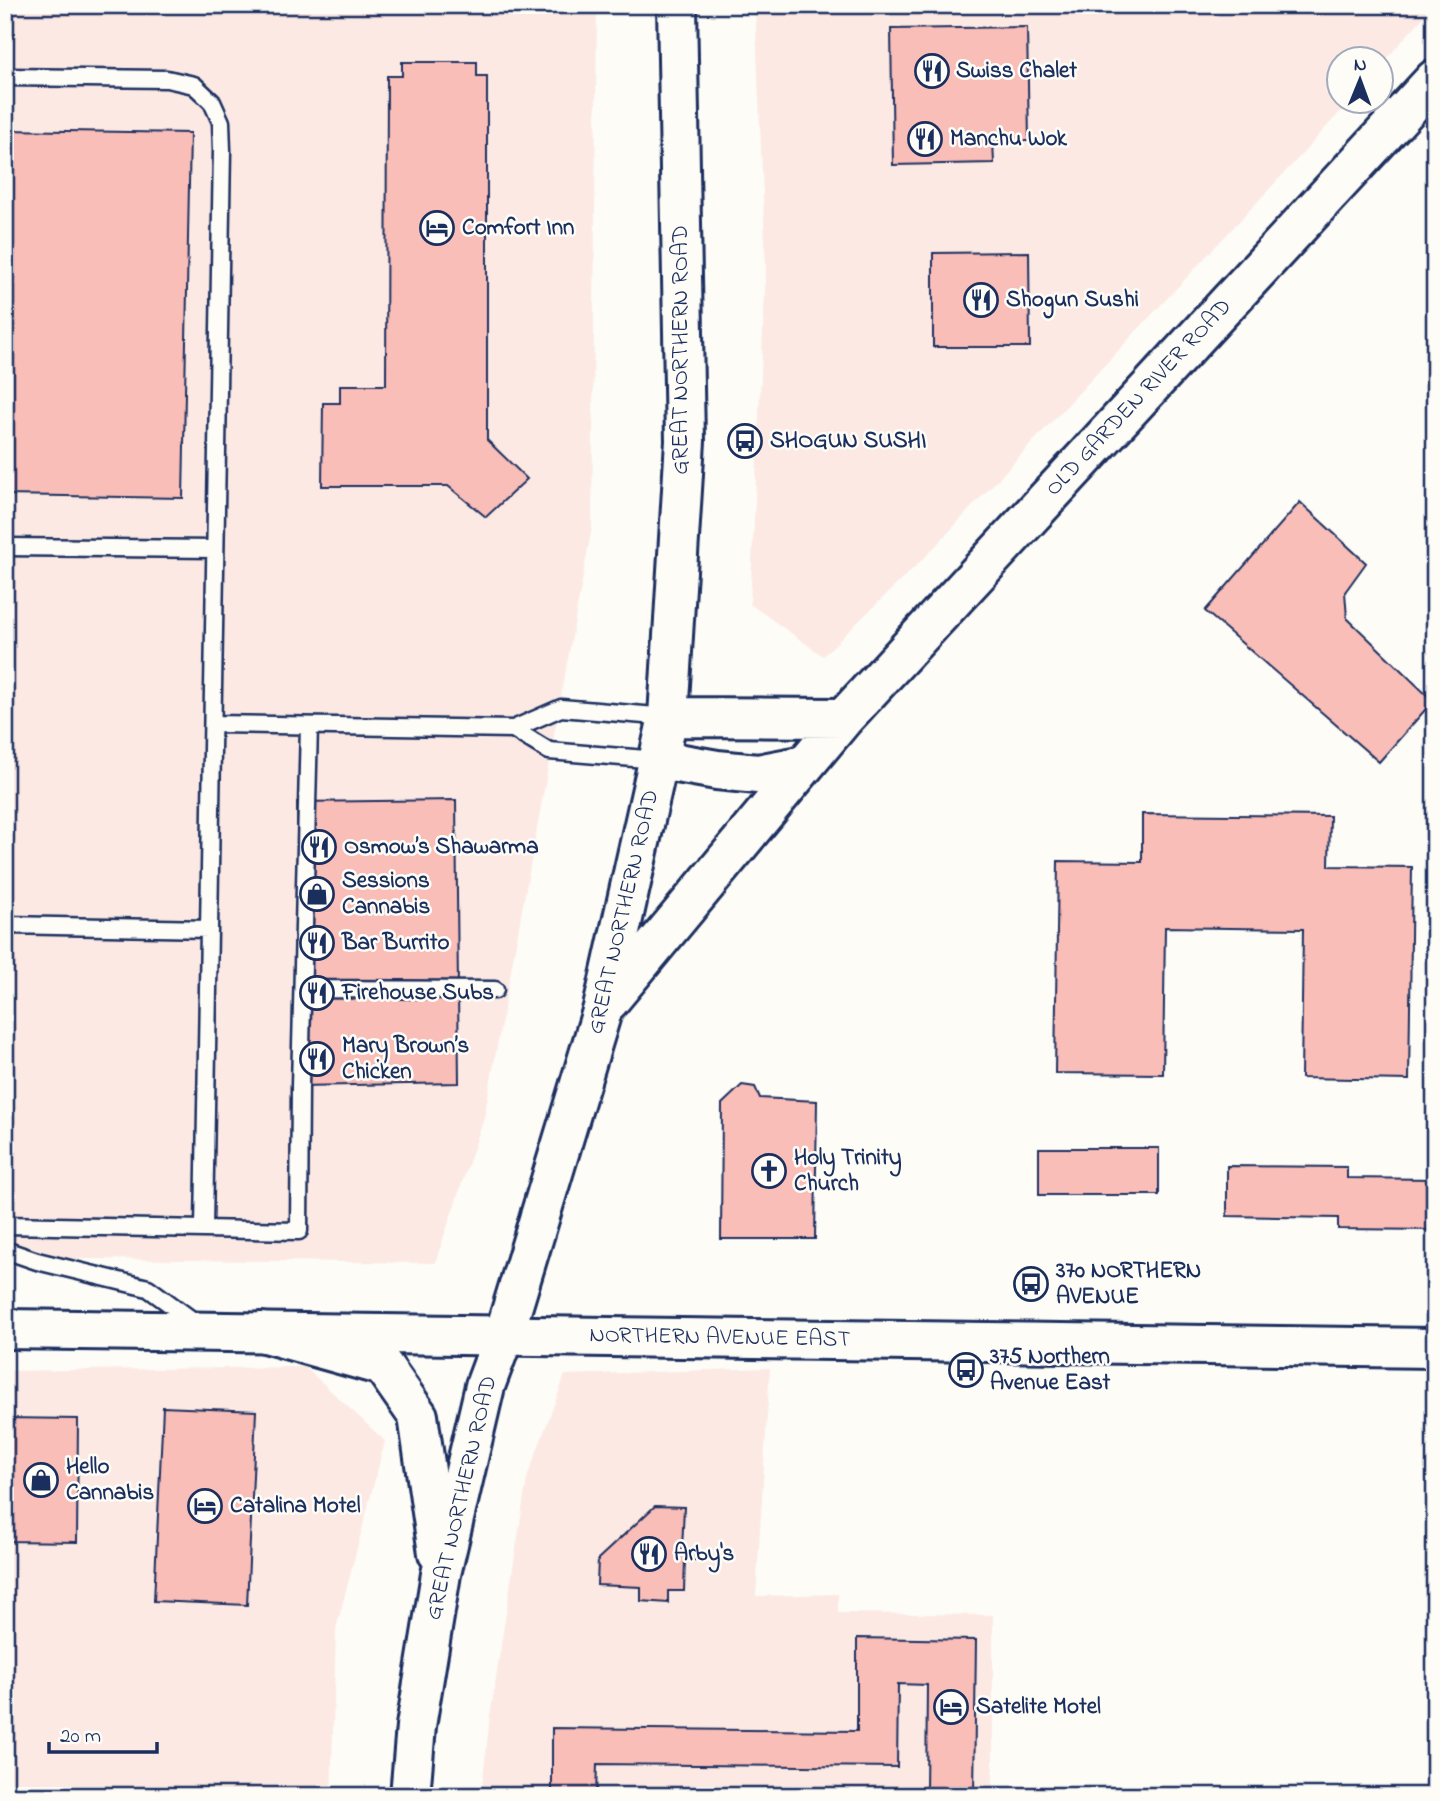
<svg xmlns="http://www.w3.org/2000/svg" width="1440" height="1801" font-family="'Indie Flower',sans-serif">
<style>
.built{fill:#fce9e4}
.building{fill:#fabeb8;stroke:#1b2f5e;stroke-width:2}
.lines{fill:none;stroke-linecap:round;stroke-linejoin:round}
.service-casing{stroke:#1b2f5e;stroke-width:21}
.tertiary-casing{stroke:#1b2f5e;stroke-width:44}
.secondary-casing{stroke:#1b2f5e;stroke-width:44}
.service{stroke:#fdfcf7;stroke-width:16}
.tertiary{stroke:#fdfcf7;stroke-width:38}
.secondary{stroke:#fdfcf7;stroke-width:38}
.labels{text-anchor:middle;dominant-baseline:central;stroke-width:5;stroke-linejoin:round;paint-order:stroke}
.poi-label{font-size:23px;font-weight:bold;fill:#1b2f5e;stroke:#fdfcf7;text-anchor:start}
.street-label{font-size:23px;fill:#1b2f5e;stroke:#fdfcf7}
</style>
<rect width="100%" height="100%" fill="#fdfcf7"/>
<filter id="ink" filterUnits="userSpaceOnUse"><feTurbulence type="fractalNoise" baseFrequency=".0143" numOctaves="2"/><feDisplacementMap in="SourceGraphic" scale="14" xChannelSelector="R" yChannelSelector="G"/><feConvolveMatrix kernelMatrix="1 2 1 2 8 2 1 2 1" color-interpolation-filters="sRGB"/></filter>
<g filter="url(#ink)">
<!-- built -->
<path class="built" d="M5 5H597L592 527 484 1118 435 1263 5 1258Z
M755 5H1434L1381 65 1380 60H1338V102H1349L1303 153 928 554 823 656 750 604 766 268Z
M305 1367 385 1441 336 1629 331 1796H5V1371Z
M770 1368 756 1596 838 1594V1613L993 1615V1796H481L490 1716 527 1478 565 1375Z"/>
<!-- building -->
<path class="building" d="M1027 27 1029 141H993L994 163 893 165 891 29Z
M402 62H477V76H487V440L527 479 486 517 448 486H322L323 403H340V385H386L387 76H402Z
M5 130 190 133 183 498 5 495Z
M1029 252 1030 347H933V253Z
M1300 502 1366 563 1345 592 1347 618 1433 701 1379 762 1205 611Z
M456 800 459 1083 300 1086 297 802Z
M1142 814 1330 816 1329 866 1412 867 1409 1080 1301 1078 1303 929 1165 927 1163 1074 1055 1073 1058 861 1142 862Z
M742 1085 755 1087 760 1098 817 1101 815 1239H721L722 1104Z
M1039 1148H1159V1195H1039Z
M1227 1166 1347 1167V1178L1435 1179V1230L1338 1229V1218L1227 1216Z
M163 1407 256 1411 247 1605 154 1601Z
M5 1418 78 1419 77 1542 5 1541Z
M655 1506 684 1507 682 1549 695 1550V1560H685L684 1591H668V1603L641 1601V1587L597 1585 598 1559Z
M857 1638 976 1640 974 1796H926L927 1685 898 1684 897 1767 597 1764 596 1796H552V1728L857 1731Z"/>
<g class="lines">
<!-- service casing -->
<g class="service-casing">
<path id="service" d="M5 77 167 79 194 85 212 102 221 122 222 150 204 1229 5 1225
M5 547 215 549
M213 724 513 729 561 708 668 717
M513 729 549 751 658 760
M5 925 209 929
M304 989 495 990
M204 1229 299 1231 300 1086 309 726
M5 1250 37 1261 148 1288 196 1323"/>
</g>
<!-- tertiary casing -->
<g class="tertiary-casing">
<path id="tertiary" d="M5 1329 1435 1348"/>
</g>
<!-- secondary casing -->
<g class="secondary-casing">
<path id="secondary" d="M668 717 844 718
M660 760 717 770 758 774 805 765
M609 1001 844 718 1435 79
M261 1332 383 1366 418 1416 438 1553
M410 1796 416 1726 441 1574 485 1386 504 1335 603 1008 668 717 685 441 677 5"/>
</g>
<!-- service -->
<use href="#service" class="service"/>
<!-- tertiary -->
<use href="#tertiary" class="tertiary"/>
<!-- secondary -->
<use href="#secondary" class="secondary"/>
</g>
</g>
<!-- icons -->
<defs>
<g id="restaurant-ring" transform="scale(1.75)"><circle r="9.5" fill="#fdfcf7" stroke="#1b2f5e" stroke-width="1.5"/><path d="M-5-6h1v4h1v-4h1v4h1v-4h1v5L-1.5 .5V6h-2V.5L-5-1ZM5-6V6H3V1.5H1.5Q1.5-4 5-6Z" fill="#1b2f5e"/></g>
<g id="hotel-ring" transform="scale(1.75)"><circle r="9.5" fill="#fdfcf7" stroke="#1b2f5e" stroke-width="1.5"/><path d="M-6-4.5h1.5V1H6V5H4.5V3h-9V5H-6ZM-4 0a1.8 1.8 0 1 1 3.6 0ZM.5 0V-2.5h3Q6-2.5 6 0Z" fill="#1b2f5e"/></g>
<g id="bus-ring" transform="scale(1.75)"><circle r="9.5" fill="#fdfcf7" stroke="#1b2f5e" stroke-width="1.5"/><path d="M-5-6H5V4H4V6H2V4H-2V6H-4V4H-5ZM-3.5-4V0h7V-4ZM-3.5 1.2v1.5H-2V1.2ZM2 1.2v1.5H3.5V1.2Z" fill="#1b2f5e"/></g>
<g id="shop-ring" transform="scale(1.75)"><circle r="9.5" fill="#fdfcf7" stroke="#1b2f5e" stroke-width="1.5"/><path d="M-5-2.5h2.3a2.7 3.5 0 0 1 5.4 0H5L5.5 6h-11ZM-1.5-2.5h3a1.5 2.3 0 0 0-3 0Z" fill="#1b2f5e"/></g>
<g id="church-ring" transform="scale(1.75)"><circle r="9.5" fill="#fdfcf7" stroke="#1b2f5e" stroke-width="1.5"/><path d="M-1.2-6h2.4v3.5h3.3v2.4h-3.3V6h-2.4V-.1h-3.3v-2.4h3.3Z" fill="#1b2f5e"/></g>
</defs>
<g fill-rule="evenodd">
<use href="#restaurant-ring" x="932" y="71"/>
<use href="#restaurant-ring" x="925" y="139"/>
<use href="#hotel-ring" x="437" y="228"/>
<use href="#restaurant-ring" x="981" y="300"/>
<use href="#bus-ring" x="745" y="441"/>
<use href="#restaurant-ring" x="319" y="847"/>
<use href="#shop-ring" x="317" y="894"/>
<use href="#restaurant-ring" x="317" y="943"/>
<use href="#restaurant-ring" x="317" y="993"/>
<use href="#restaurant-ring" x="317" y="1059"/>
<use href="#church-ring" x="769" y="1171"/>
<use href="#bus-ring" x="1031" y="1284"/>
<use href="#bus-ring" x="966" y="1370"/>
<use href="#shop-ring" x="41" y="1480"/>
<use href="#hotel-ring" x="205" y="1506"/>
<use href="#restaurant-ring" x="649" y="1554"/>
<use href="#hotel-ring" x="951" y="1707"/>
</g>
<g class="labels">
<!-- poi labels -->
<g class="poi-label">
<text x="956" y="71">Swiss Chalet</text>
<text x="950" y="139">Manchu Wok</text>
<text x="462" y="228">Comfort Inn</text>
<text x="1006" y="300">Shogun Sushi</text>
<text x="770" y="441">SHOGUN SUSHI</text>
<text x="344" y="847">Osmow’s Shawarma</text>
<text x="342" y="881">Sessions<tspan x="342" dy="26">Cannabis</tspan></text>
<text x="342" y="943">Bar Burrito</text>
<text x="342" y="993">Firehouse Subs</text>
<text x="342" y="1046">Mary Brown’s<tspan x="342" dy="26">Chicken</tspan></text>
<text x="794" y="1158">Holy Trinity<tspan x="794" dy="26">Church</tspan></text>
<text x="1056" y="1271">370 NORTHERN<tspan x="1056" dy="26">AVENUE</tspan></text>
<text x="990" y="1357">375 Northern<tspan x="990" dy="26">Avenue East</tspan></text>
<text x="66" y="1467">Hello<tspan x="66" dy="26">Cannabis</tspan></text>
<text x="230" y="1506">Catalina Motel</text>
<text x="674" y="1554">Arby's</text>
<text x="976" y="1707">Satelite Motel</text>
</g>
<!-- street labels -->
<g class="street-label">
<text transform="translate(681 350) rotate(-90)">GREAT NORTHERN ROAD</text>
<text transform="translate(1139 398) rotate(-47)">OLD GARDEN RIVER ROAD</text>
<text transform="translate(624 912) rotate(-77)">GREAT NORTHERN ROAD</text>
<text transform="translate(720 1338) rotate(1)">NORTHERN AVENUE EAST</text>
<text transform="translate(462 1498) rotate(-77)">GREAT NORTHERN ROAD</text>
</g>
</g>
<!-- margin -->
<rect width="1440" height="1801" fill="none" stroke="#fdfcf7" stroke-width="28"/>
<rect x="14" y="14" width="1412" height="1773" fill="none" stroke="#1b2f5e" stroke-width="2.5" filter="url(#ink)"/>
<!-- north arrow -->
<g transform="translate(1360 80) rotate(1)"><circle r="33" fill="#fdfcf7" stroke="#a3aaba" stroke-width="2"/>
<path d="M0-5L12 26L0 18L-12 26Z" fill="#1b2f5e"/>
<text y="-10" font-size="19" font-weight="bold" text-anchor="middle" fill="#1b2f5e">N</text>
</g>
<!-- scale -->
<path d="M49 1742v10h108v-10" fill="none" stroke="#1b2f5e" stroke-width="3.5"/>
<text x="60" y="1742" font-size="21" fill="#1b2f5e" stroke="#fdfcf7" stroke-width="5" paint-order="stroke">20 m</text>
</svg>
